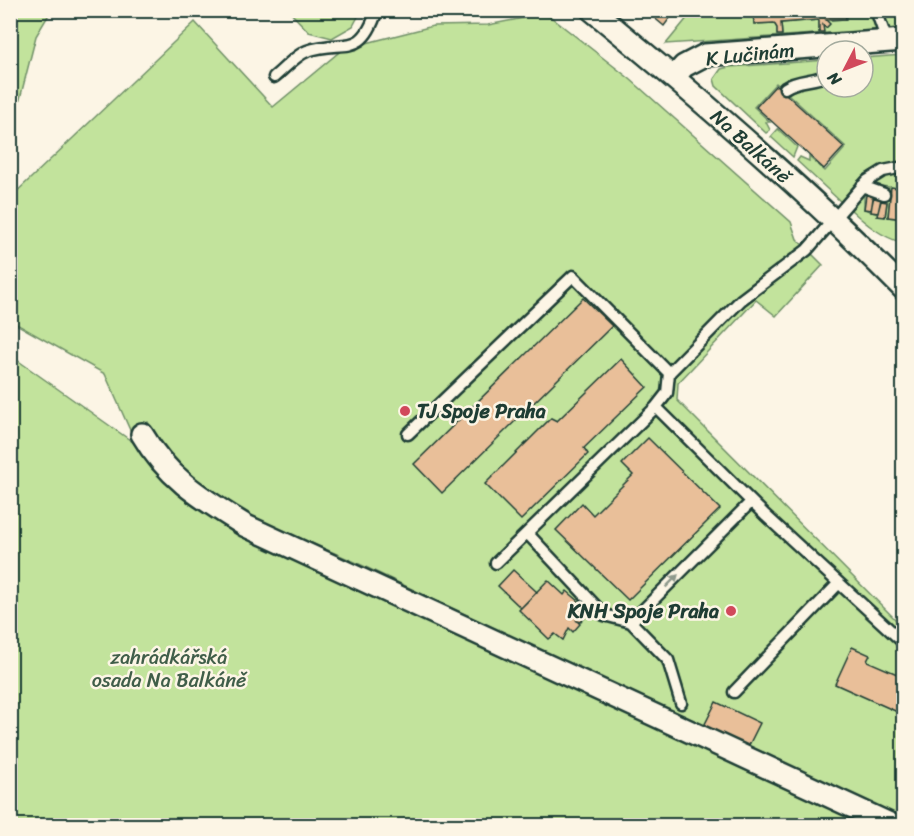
<svg xmlns="http://www.w3.org/2000/svg" width="914" height="836" font-family="Sriracha,sans-serif">
<style>
.green{fill:#c2e39c;stroke:#709068;stroke-width:1.5}
.building{fill:#e9bf99;stroke:#1f3d34;stroke-width:1.5}
.lines{fill:none;stroke-linecap:round;stroke-linejoin:round}
.lane-casing{stroke:#1f3d34;stroke-width:15}
.street-casing{stroke:#1f3d34;stroke-width:26}
.lane{stroke:#fcf5e5;stroke-width:10}
.street{stroke:#fcf5e5;stroke-width:21}
.oneway{fill:#8e998c}
.poi-dot{fill:#d1495b;stroke:#fcf5e5;stroke-width:2}
.labels{text-anchor:middle;stroke-width:5;stroke-linejoin:round;paint-order:stroke}
.street-label{font-size:20px;fill:#1f3d34;stroke:#fcf5e5}
.poi-label{font-size:20px;font-weight:bold;fill:#1f3d34;stroke:#fcf5e5;text-anchor:start}
.park-label{font-size:20px;fill:#405e49;stroke:#fcf5e5}
</style>
<rect width="100%" height="100%" fill="#fcf5e5"/>
<filter id="ink" filterUnits="userSpaceOnUse"><feTurbulence type="fractalNoise" baseFrequency=".0167" numOctaves="2"/><feDisplacementMap in="SourceGraphic" scale="12" xChannelSelector="R" yChannelSelector="G"/><feConvolveMatrix kernelMatrix="1 2 1 2 8 2 1 2 1" color-interpolation-filters="sRGB"/></filter>
<g filter="url(#ink)">
<path class="green" d="M 11,10 L 51,11 L 36,36 L 11,134 Z
M 289,11 L 361,11 L 353,26 L 332,38 L 309,32 Z
M 526,11 L 543,11 L 630,79 L 791,222 L 797,239 L 823,265 L 776,316 L 756,300 L 678,383 L 677,400 L 903,627 L 903,823 L 355,562 L 211,499 L 187,480 L 153,434 L 148,422 L 130,430 L 105,374 L 11,321 L 11,197 L 195,22 L 273,107 L 343,49 L 433,26 L 488,25 L 523,18 Z
M 693,11 L 753,11 L 754,24 L 774,23 L 777,28 L 777,34 L 782,34 L 781,23 L 819,20 L 819,32 L 823,32 L 823,25 L 826,28 L 829,25 L 826,20 L 845,19 L 845,11 L 903,11 L 903,28 L 666,44 Z
M 903,55 L 903,161 C 866,167 865,174 841,202 L 797,161 L 800,157 L 809,161 L 809,157 L 825,171 L 846,147 L 776,83 L 754,107 L 770,122 L 766,122 L 770,130 L 766,133 L 716,86 L 714,79 L 721,69 L 729,67 L 827,60 L 827,87 L 863,87 L 863,58 Z
M 778,129 L 797,147 L 793,157 L 771,137 Z
M 903,172 L 903,189 L 891,188 L 888,217 L 903,219 L 903,243 C 882,237 867,225 850,209 L 864,191 L 864,209 L 885,217 L 889,187 L 869,185 L 880,176 Z
M 10,355 L 144,450 L 183,494 L 870,825 L 11,825 Z"/>
<path class="building" d="M 645,10 L 676,10 L 664,26 Z
M 753,10 L 845,10 L 846,19 L 826,20 L 830,24 L 826,28 L 823,25 L 824,32 L 819,32 L 819,20 L 781,23 L 782,35 L 777,35 L 777,28 L 774,23 L 754,24 Z
M 776,85 L 844,147 L 824,169 L 756,107 Z
M 891,187 L 904,189 L 904,219 L 888,217 Z
M 866,195 L 874,196 L 871,210 L 864,209 Z
M 873,198 L 881,199 L 878,213 L 871,212 Z
M 881,201 L 887,202 L 885,217 L 877,216 Z
M 583,298 L 612,326 L 442,493 L 414,464 Z
M 621,359 L 647,387 L 584,448 L 588,454 L 521,520 L 485,484 L 551,418 L 557,421 Z
M 648,438 L 720,509 L 628,600 L 556,530 L 582,503 L 593,515 L 633,475 L 622,464 Z
M 513,570 L 537,592 L 521,608 L 498,586 Z
M 548,580 L 564,595 L 567,591 L 580,602 L 576,606 L 586,616 L 581,622 L 577,621 L 580,624 L 573,632 L 569,628 L 563,640 L 555,634 L 549,639 L 519,610 Z
M 852,647 L 870,655 L 867,661 L 904,677 L 904,725 L 899,721 L 902,714 L 835,684 Z
M 716,702 L 760,723 L 747,749 L 703,728 Z
M 904,796 L 904,823 L 894,818 Z"/>
<g class="lines">
<defs>
<path id="lane" d="M 876,10 L 887,41
M 274,77 C 284,69 296,55 307,51 C 344,38 361,60 377,10
M 785,88 C 798,79 813,82 827,75
M 862,186 L 884,194
M 669,373 L 741,300 L 807,250 L 867,181 L 883,171 L 904,167
M 656,407 L 765,515 L 904,643
M 408,434 L 573,276 L 669,373 L 667,393 L 656,407 L 496,563
M 528,534 L 604,615 L 631,622 L 668,660 L 681,703
M 631,622 L 751,502
M 734,692 L 838,584"/>
<path id="street" d="M 592,10 C 700,98 806,190 904,289
M 674,77 L 684,66 L 705,55 L 904,40
M 142,434 C 168,479 203,499 246,526 L 894,826"/>
</defs>
<use href="#lane" class="lane-casing"/>
<use href="#street" class="street-casing"/>
<use href="#lane" class="lane"/>
<use href="#street" class="street"/>
</g>
<defs><path id="oneway-solid" d="M-6-.8H1V-3.2L6.5 0L1 3.2V.8H-6Z" transform="scale(1.5)"/></defs>
<use class="oneway" href="#oneway-solid" transform="translate(672 581) rotate(-45)"/>
</g>
<g class="poi-dot">
<circle cx="405" cy="411" r="6"/>
<circle cx="731" cy="611" r="6"/>
</g>
<g class="labels">
<g class="street-label">
<text transform="translate(750 54) rotate(-6)" y="7">K Lučinám</text>
<text transform="translate(751 146) rotate(42)" y="7">Na Balkáně</text>
</g>
<g class="poi-label">
<text x="417" y="418">TJ Spoje Praha</text>
<text x="719" y="618" text-anchor="end">KNH Spoje Praha</text>
</g>
<g class="park-label">
<text x="169" y="664">zahrádkářská<tspan x="169" dy="23">osada Na Balkáně</tspan></text>
</g>
</g>
<rect width="914" height="836" fill="none" stroke="#fcf5e5" stroke-width="36"/>
<rect x="18" y="18" width="878" height="800" fill="none" stroke="#1f3d34" stroke-width="2" filter="url(#ink)"/>
<g transform="translate(845 69) rotate(228)"><circle r="28" fill="#fcf5e5" stroke="#a4ab9e" stroke-width="1.5"/>
<path d="M0-4.5L10 22L0 15L-10 22Z" fill="#d1495b"/>
<text y="-9" font-size="16" font-weight="bold" text-anchor="middle" fill="#1f3d34">N</text>
</g>
</svg>
